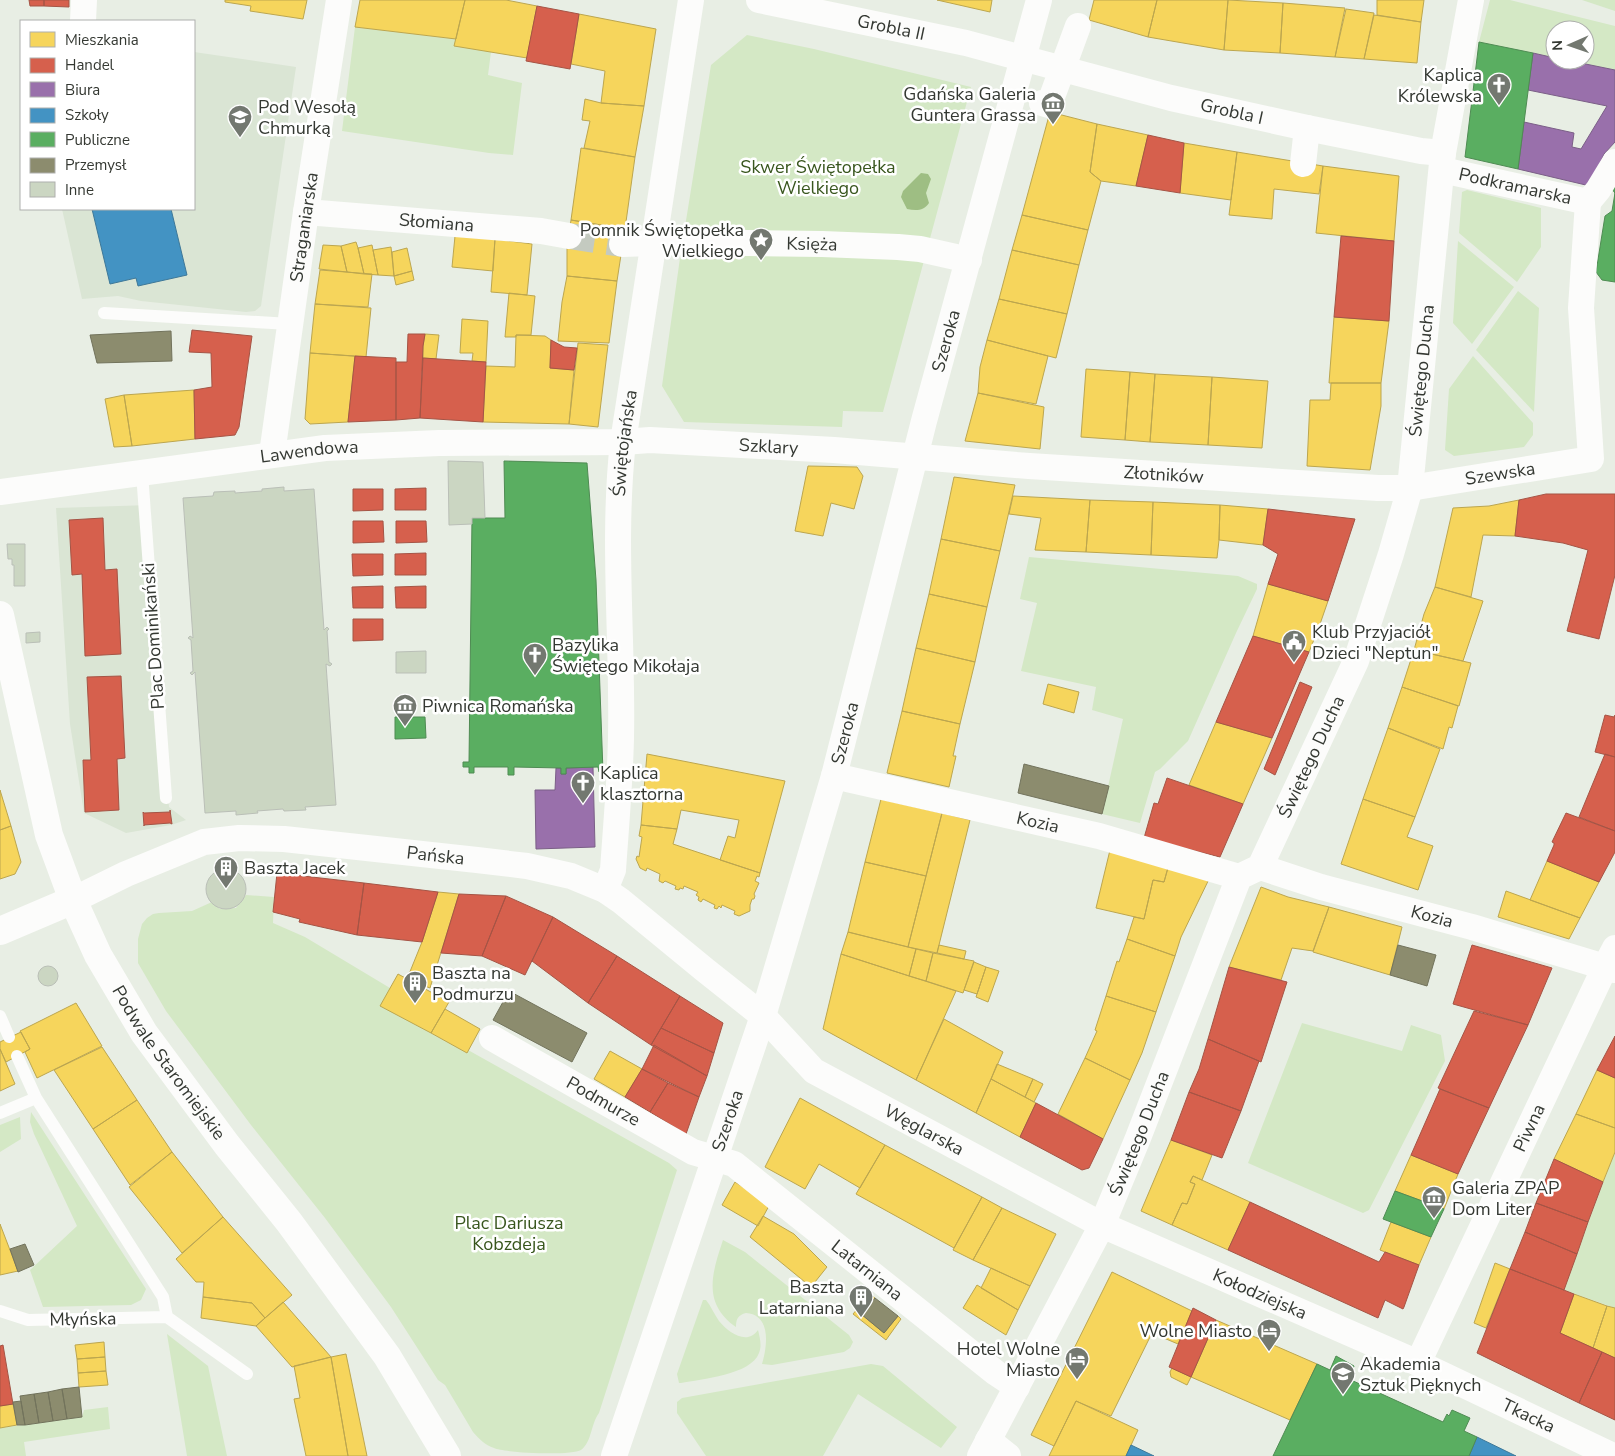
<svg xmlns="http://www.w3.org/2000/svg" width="1615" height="1456" font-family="'Nunito Sans',sans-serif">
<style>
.built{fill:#dae5d4}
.green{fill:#d4e8c5}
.water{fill:#9ebe83}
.homes{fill:#f6d55c;stroke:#bca64f}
.shops{fill:#d6604d;stroke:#a55445}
.offices{fill:#9970ab;stroke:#7b5f87}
.schools{fill:#4393c3;stroke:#3e7898}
.public{fill:#5aae61;stroke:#4f8b53}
.industry{fill:#8c8c6e;stroke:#72735c}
.building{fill:#cbd6c2;stroke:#babfb7}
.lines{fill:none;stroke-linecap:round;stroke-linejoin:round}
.street-tunnel{stroke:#c4cac0;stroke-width:26;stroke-dasharray:26 13;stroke-linecap:butt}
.lane{stroke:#fcfcfb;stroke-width:12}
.street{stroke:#fcfcfb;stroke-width:26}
.secondary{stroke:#fcfcfb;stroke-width:28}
.labels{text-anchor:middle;stroke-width:5;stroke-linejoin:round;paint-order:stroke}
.street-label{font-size:18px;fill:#343832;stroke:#fff}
.poi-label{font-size:18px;fill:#343832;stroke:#fff;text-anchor:start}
.park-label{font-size:18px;fill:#38561d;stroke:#fff}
</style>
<rect width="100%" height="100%" fill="#e8eee4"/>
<path class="built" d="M 194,52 L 296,67 L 261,306 L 255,311 L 246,312 L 141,301 L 118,296 L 82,299 L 62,209 L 194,209 Z
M 150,505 L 169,807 L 186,820 L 171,825 L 126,833 L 84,813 L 70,724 L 56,508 Z"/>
<path class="green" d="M 1490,0 L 1510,0 L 1615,26 L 1615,70 L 1566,60 L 1585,60 L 1585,30 L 1555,30 L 1555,58 L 1479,42 Z
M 1582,0 L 1615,0 L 1615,11 Z
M 355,27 L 456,39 L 491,52 L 488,75 L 522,83 L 513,155 L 489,153 L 342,131 Z
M 747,35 L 814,49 L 971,87 L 883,412 L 843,411 L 842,427 L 684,422 L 662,386 L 680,258 L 711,65 Z
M 1467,190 L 1541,208 L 1541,247 L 1517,282 L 1459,233 L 1462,192 Z
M 1458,241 L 1514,287 L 1472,344 L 1453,323 Z
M 1518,291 L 1539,308 L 1534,412 L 1476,350 Z
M 1473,356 L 1533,423 L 1533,435 L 1524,447 L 1454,456 L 1445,450 L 1449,389 Z
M 1029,557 L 1238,576 L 1257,584 L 1257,589 L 1236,633 L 1188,741 L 1160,769 L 1155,772 L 1140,823 L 1102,814 L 1123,719 L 1092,710 L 1096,687 L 1021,671 L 1037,603 L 1020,599 Z
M 246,895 L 274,897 L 273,923 L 305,937 L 390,988 L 381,1006 L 467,1053 L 468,1050 L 669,1163 L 677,1170 L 599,1413 C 591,1423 592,1442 581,1450 C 571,1456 505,1453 494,1448 C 485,1445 479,1439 473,1432 L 445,1385 L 438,1380 L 391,1307 L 325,1218 L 251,1125 L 166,1011 L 138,963 L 138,939 L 142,924 L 147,918 L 153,914 L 159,913 L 192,911 L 212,902 L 220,909 L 236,908 Z
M 1302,1023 L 1402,1051 L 1411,1025 L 1441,1035 L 1445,1061 L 1369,1210 L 1363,1213 L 1248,1163 Z
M 31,1112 L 146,1289 L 141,1300 L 131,1305 L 43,1307 L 30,1270 L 77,1226 L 34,1134 L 30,1122 Z
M 20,1117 L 21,1139 L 0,1152 L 0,1125 Z
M 1615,1152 L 1615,1308 L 1564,1290 L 1588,1222 Z
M 723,1240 L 745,1252 L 849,1335 L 853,1342 L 850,1348 L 844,1352 L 772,1365 L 762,1364 C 767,1347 772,1315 746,1313 C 738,1315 736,1319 736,1327 C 702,1303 712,1273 723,1240 Z
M 703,1300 L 706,1300 C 711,1306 714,1314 719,1321 C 728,1332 747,1346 758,1330 C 760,1338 762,1346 759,1353 C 751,1375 701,1379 681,1383 L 679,1383 L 677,1374 Z
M 167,1334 L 208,1366 L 227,1456 L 187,1456 Z
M 871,1364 L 883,1366 L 957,1427 L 941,1448 L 858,1394 L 823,1456 L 706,1456 L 677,1413 L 677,1402 L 682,1398 Z
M 108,1407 L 110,1429 L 24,1442 L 26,1456 L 0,1456 L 0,1428 L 82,1417 L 84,1410 Z"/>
<path class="water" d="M 921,173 L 928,174 L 931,179 L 926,193 L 929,203 C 924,211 916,211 907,209 L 901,197 L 903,191 Z"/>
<path class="homes" d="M 225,0 L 307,0 L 303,19 L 250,11 L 251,6 L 225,2 Z
M 360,0 L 465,0 L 456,39 L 355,27 Z
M 465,0 L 506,0 L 537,6 L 527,58 L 454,46 Z
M 937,0 L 992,0 L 990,12 Z
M 1094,0 L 1157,0 L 1148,37 L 1089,20 Z
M 1157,0 L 1228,0 L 1224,50 L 1148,37 Z
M 1228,0 L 1283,3 L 1280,53 L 1224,50 Z
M 1377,0 L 1424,0 L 1421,22 L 1377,15 Z
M 1283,3 L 1345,8 L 1335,57 L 1280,53 Z
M 1346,9 L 1374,13 L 1364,59 L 1335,57 Z
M 579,14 L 656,29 L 644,106 L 601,103 L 605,71 L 571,64 Z
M 1374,15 L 1421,22 L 1417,63 L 1364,59 Z
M 585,99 L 601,103 L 644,106 L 635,157 L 584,148 L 590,121 L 582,120 Z
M 1050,112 L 1097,124 L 1090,172 L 1101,181 L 1088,230 L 1022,215 Z
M 1097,124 L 1148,135 L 1136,186 L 1101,181 L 1090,172 Z
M 1184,143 L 1237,152 L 1231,200 L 1180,193 Z
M 581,148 L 635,157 L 625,229 L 571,220 Z
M 1237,152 L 1323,166 L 1319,194 L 1274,189 L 1272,219 L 1229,215 Z
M 1323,166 L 1399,176 L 1394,241 L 1316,233 Z
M 1022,215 L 1088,230 L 1079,265 L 1012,250 Z
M 571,220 L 625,229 L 617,281 L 567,276 L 567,248 Z
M 455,236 L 495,239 L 493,271 L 452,267 Z
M 495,239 L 532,244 L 527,295 L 491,292 Z
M 356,242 L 358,248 L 364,274 L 347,272 L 341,246 Z
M 323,245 L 341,246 L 347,272 L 319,269 Z
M 372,245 L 378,275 L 364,274 L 358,248 Z
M 391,247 L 394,276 L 378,275 L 373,250 Z
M 407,248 L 412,271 L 394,276 L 392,252 Z
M 1012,250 L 1079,265 L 1067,314 L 999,299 Z
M 320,270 L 372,274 L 368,307 L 315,304 Z
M 412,271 L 414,280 L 396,285 L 394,276 Z
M 567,276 L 617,281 L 609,343 L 558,341 L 562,302 Z
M 509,293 L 535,296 L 531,335 L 516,335 L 516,337 L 505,337 Z
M 999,299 L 1067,314 L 1056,358 L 987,340 Z
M 315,304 L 371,308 L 366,357 L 310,353 Z
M 1334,317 L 1389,321 L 1381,383 L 1329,383 Z
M 462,319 L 488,321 L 486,362 L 472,361 L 473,353 L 460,353 Z
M 425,334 L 439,335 L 436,359 L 423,358 L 423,346 Z
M 516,335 L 545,336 L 551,340 L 550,368 L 574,370 L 569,424 L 483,422 L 486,366 L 515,367 Z
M 987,340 L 1048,356 L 1036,404 L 978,393 L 980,367 Z
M 578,343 L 608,345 L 598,427 L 569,424 Z
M 310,353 L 355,356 L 348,422 L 310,424 L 305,419 Z
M 1086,369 L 1130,372 L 1125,440 L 1081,437 Z
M 1130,372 L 1155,374 L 1150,442 L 1125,440 Z
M 1155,374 L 1212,377 L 1208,445 L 1150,442 Z
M 1212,377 L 1268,381 L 1262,448 L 1208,445 Z
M 1331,383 L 1381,383 L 1381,406 L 1370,470 L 1307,466 L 1310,400 L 1330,400 Z
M 194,390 L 195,439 L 132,446 L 124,395 Z
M 978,393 L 1044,407 L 1040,449 L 965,441 Z
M 124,395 L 132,446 L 114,447 L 105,399 Z
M 808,466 L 857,467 L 863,476 L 854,509 L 831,503 L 823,536 L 795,531 Z
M 954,477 L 1015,485 L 1000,551 L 941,539 Z
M 1013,496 L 1090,500 L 1086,552 L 1035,550 L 1041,518 L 1009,514 Z
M 1090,500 L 1153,502 L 1151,555 L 1086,552 Z
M 1519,500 L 1515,536 L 1483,535 L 1471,597 L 1435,587 L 1453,508 L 1489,506 Z
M 1153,502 L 1220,505 L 1219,540 L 1217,558 L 1151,555 Z
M 1220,505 L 1268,509 L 1263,545 L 1219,540 Z
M 941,539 L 1000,551 L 987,607 L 929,594 Z
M 1268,584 L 1328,601 L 1319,627 L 1309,652 L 1253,636 Z
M 1435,587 L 1483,601 L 1463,661 L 1414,650 L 1424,614 Z
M 929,594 L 987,607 L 975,662 L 916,648 Z
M 916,648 L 975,662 L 960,724 L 902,711 Z
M 1414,650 L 1471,663 L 1459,706 L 1402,687 Z
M 1048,684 L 1079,692 L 1074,713 L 1043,704 Z
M 1402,687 L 1458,706 L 1452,728 L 1449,727 L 1443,749 L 1388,728 Z
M 902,711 L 960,724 L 953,756 L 956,756 L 949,787 L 887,773 Z
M 1216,722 L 1272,738 L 1243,804 L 1189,785 Z
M 1388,728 L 1440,749 L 1415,817 L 1363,799 Z
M 647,754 L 785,781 L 760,873 L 720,860 L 728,836 L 735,838 L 739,820 L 681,810 L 677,829 L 641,825 Z
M 0,790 L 11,826 L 0,830 Z
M 881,799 L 942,813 L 926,876 L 865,862 Z
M 1363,799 L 1415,817 L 1407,837 L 1433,846 L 1418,890 L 1341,864 Z
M 942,813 L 970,820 L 937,953 L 908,947 Z
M 641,825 L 677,829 L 673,844 L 760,873 L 759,877 L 757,876 L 755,881 L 759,883 L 754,894 L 755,896 L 754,899 L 752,899 L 750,905 L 750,911 L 739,916 L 734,914 L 735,911 L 722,905 L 721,908 L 719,906 L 717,909 L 714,908 L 715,905 L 703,899 L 701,902 L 698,900 L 699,897 L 696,895 L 698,892 L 684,886 L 683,889 L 680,888 L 679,890 L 675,889 L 676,886 L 665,881 L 663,883 L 659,881 L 660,874 L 647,868 L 646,871 L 640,868 L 636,859 L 637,856 L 639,857 L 642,837 L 639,836 Z
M 11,826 L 21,862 L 15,874 L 0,879 L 0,830 Z
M 1110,850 L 1169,864 L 1164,882 L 1153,880 L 1144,919 L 1096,908 Z
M 1547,861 L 1599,882 L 1580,918 L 1530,900 Z
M 865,862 L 926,876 L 908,947 L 848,932 Z
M 1169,864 L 1211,875 L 1181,937 L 1175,956 L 1127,939 L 1134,917 L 1144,919 L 1153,880 L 1164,882 Z
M 1261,887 L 1288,897 L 1329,907 L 1313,951 L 1292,948 L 1281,980 L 1229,967 Z
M 1506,891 L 1580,918 L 1569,939 L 1498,917 Z
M 438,892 L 459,894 L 430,988 L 407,979 L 422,942 Z
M 1329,907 L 1402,927 L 1390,975 L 1313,952 Z
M 848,932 L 916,949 L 909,976 L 841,954 Z
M 1127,939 L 1175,956 L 1156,1012 L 1106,996 L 1117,961 L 1119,962 Z
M 939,945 L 966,951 L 964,959 L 937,953 Z
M 916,949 L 933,953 L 926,981 L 909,976 Z
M 933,953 L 974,961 L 963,993 L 926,981 Z
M 841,954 L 956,991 L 916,1080 L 823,1029 Z
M 974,962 L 986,967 L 977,994 L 964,990 Z
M 986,967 L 999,971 L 988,1002 L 976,997 Z
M 398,974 L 449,1002 L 431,1033 L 380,1006 Z
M 1106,996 L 1156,1012 L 1142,1053 L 1130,1080 L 1085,1058 L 1097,1031 L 1095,1030 Z
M 76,1003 L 102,1046 L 37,1078 L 25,1052 L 30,1049 L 20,1031 Z
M 445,1009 L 480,1029 L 467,1053 L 431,1033 Z
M 944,1019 L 1003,1052 L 976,1113 L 916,1080 Z
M 21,1032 L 30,1049 L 6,1062 L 0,1049 L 0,1042 Z
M 102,1047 L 137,1100 L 93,1129 L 54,1070 Z
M 0,1049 L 15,1084 L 0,1091 Z
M 610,1051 L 642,1069 L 625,1097 L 594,1079 Z
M 1085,1058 L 1130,1080 L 1103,1139 L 1058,1114 Z
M 997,1064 L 1033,1079 L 1025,1097 L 991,1079 Z
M 1597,1070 L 1615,1078 L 1615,1128 L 1576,1114 Z
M 991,1079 L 1036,1103 L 1020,1137 L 976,1113 Z
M 1033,1079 L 1043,1084 L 1034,1102 L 1025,1097 Z
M 800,1098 L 885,1145 L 860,1188 L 819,1164 L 805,1189 L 765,1167 Z
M 137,1100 L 172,1152 L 130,1185 L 93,1129 Z
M 1576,1114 L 1615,1128 L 1615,1152 L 1603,1182 L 1554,1159 Z
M 1171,1140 L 1212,1155 L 1202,1180 L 1193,1176 L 1190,1182 L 1195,1184 L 1187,1204 L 1182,1203 L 1172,1225 L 1141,1211 Z
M 885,1145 L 982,1197 L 954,1248 L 856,1194 Z
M 172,1152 L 223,1217 L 182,1253 L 129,1187 Z
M 1411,1155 L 1458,1174 L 1444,1209 L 1395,1191 Z
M 1193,1176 L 1250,1202 L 1228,1250 L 1172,1225 L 1182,1203 L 1187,1204 L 1195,1184 L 1190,1182 Z
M 735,1182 L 770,1204 L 758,1226 L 722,1205 Z
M 982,1197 L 1002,1208 L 973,1260 L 953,1250 Z
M 1002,1208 L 1056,1234 L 1030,1286 L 973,1260 Z
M 763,1216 L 794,1234 L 827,1267 L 811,1287 L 750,1237 Z
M 223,1217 L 292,1295 L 265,1318 L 252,1303 L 203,1297 L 204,1282 L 196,1282 L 176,1259 Z
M 1391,1222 L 1431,1237 L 1419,1265 L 1380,1250 Z
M 0,1224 L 18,1271 L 0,1275 Z
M 1495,1263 L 1510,1269 L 1486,1328 L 1474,1323 Z
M 991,1268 L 1030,1286 L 1018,1310 L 981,1288 Z
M 1112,1272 L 1192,1311 L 1178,1344 L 1152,1333 L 1111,1416 L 1076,1401 L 1054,1446 L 1031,1435 Z
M 977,1285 L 1018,1310 L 1006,1335 L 963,1308 Z
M 870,1294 L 875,1298 L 861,1314 L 884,1333 L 898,1316 L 901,1319 L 886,1340 L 853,1314 Z
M 1574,1294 L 1607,1306 L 1593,1348 L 1560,1333 Z
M 203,1297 L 252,1303 L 265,1318 L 256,1326 L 201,1318 Z
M 283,1302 L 304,1326 L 331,1357 L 292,1367 L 256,1326 Z
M 1607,1306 L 1615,1308 L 1615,1358 L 1593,1348 Z
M 1216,1320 L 1317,1364 L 1290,1420 L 1191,1377 Z
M 104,1342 L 105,1357 L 77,1359 L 75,1345 Z
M 346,1354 L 367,1456 L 348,1456 L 331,1357 Z
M 105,1357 L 106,1371 L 78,1373 L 77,1359 Z
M 331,1357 L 348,1456 L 306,1456 L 294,1399 L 300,1398 L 294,1366 Z
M 1172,1368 L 1191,1377 L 1187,1385 L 1171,1377 L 1170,1372 Z
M 106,1371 L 108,1385 L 79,1387 L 78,1373 Z
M 1076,1401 L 1138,1430 L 1126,1456 L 1049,1456 Z
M 13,1404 L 17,1425 L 0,1428 L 0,1406 Z"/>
<path class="shops" d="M 29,0 L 44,0 L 44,6 L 30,6 Z
M 44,0 L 69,0 L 69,7 L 44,6 Z
M 537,6 L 579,14 L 570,69 L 526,61 Z
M 1148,135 L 1184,143 L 1180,193 L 1136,186 Z
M 1341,236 L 1394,241 L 1389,321 L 1334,317 Z
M 192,330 L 252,336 L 239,427 L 235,435 L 195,439 L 194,390 L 212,387 L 211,353 L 189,352 Z
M 408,334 L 425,334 L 423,346 L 420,418 L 396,420 L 396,362 L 407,362 Z
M 551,340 L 564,347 L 577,348 L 574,370 L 550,368 Z
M 355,356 L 396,358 L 396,420 L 348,422 Z
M 423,358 L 486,362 L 483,422 L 420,418 Z
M 426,488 L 426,510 L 395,510 L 395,489 Z
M 353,489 L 383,489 L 383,510 L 353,511 Z
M 1546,494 L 1615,494 L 1615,575 L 1599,639 L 1567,631 L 1588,550 L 1563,543 L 1515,536 L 1519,500 Z
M 1268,509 L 1355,519 L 1328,601 L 1268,584 L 1278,554 L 1263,545 Z
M 103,518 L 105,570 L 117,569 L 121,654 L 85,656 L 82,574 L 72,575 L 69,520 Z
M 353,521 L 383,521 L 384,542 L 353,543 Z
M 396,521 L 426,521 L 427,542 L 396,543 Z
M 426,553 L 426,575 L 395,575 L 395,554 Z
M 352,554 L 383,554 L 383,575 L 353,576 Z
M 383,586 L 383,608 L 353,608 L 352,587 Z
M 426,586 L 426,608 L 396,608 L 395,587 Z
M 353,619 L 383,619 L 383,640 L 353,641 Z
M 1253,636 L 1309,652 L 1272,738 L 1216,722 Z
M 121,676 L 125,758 L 117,759 L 119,810 L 85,812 L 83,760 L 91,760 L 87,677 Z
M 1300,682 L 1312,687 L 1275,775 L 1264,769 Z
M 1605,715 L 1614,717 L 1615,715 L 1615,757 L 1595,752 Z
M 1605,754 L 1615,757 L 1615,831 L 1579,817 Z
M 1167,778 L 1243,804 L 1220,857 L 1144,838 L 1154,803 L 1158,804 Z
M 170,810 L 172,824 L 170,823 L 144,825 L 144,826 L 143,812 L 144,813 L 170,812 Z
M 1566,813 L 1615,831 L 1615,852 L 1599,882 L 1547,861 L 1554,845 L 1554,843 L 1552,842 Z
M 277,873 L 364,883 L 357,935 L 299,922 L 300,919 L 273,912 Z
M 364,883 L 438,892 L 422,942 L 357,935 Z
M 459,894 L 506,896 L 482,956 L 441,953 Z
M 506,896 L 553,917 L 525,975 L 482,956 Z
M 553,917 L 617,956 L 588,1003 L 532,961 Z
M 1472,945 L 1552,968 L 1528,1025 L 1453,1004 Z
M 617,956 L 680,996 L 651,1045 L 588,1003 Z
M 1229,967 L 1287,982 L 1261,1062 L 1208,1039 Z
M 680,996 L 723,1023 L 714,1053 L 661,1028 Z
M 1474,1011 L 1528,1025 L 1489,1108 L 1438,1088 Z
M 661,1028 L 714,1053 L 707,1076 L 651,1045 Z
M 1615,1036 L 1615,1078 L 1597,1070 Z
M 1208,1039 L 1259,1061 L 1241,1111 L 1189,1092 L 1199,1069 Z
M 654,1045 L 707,1076 L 699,1097 L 642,1069 Z
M 642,1069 L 668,1083 L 650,1112 L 625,1097 Z
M 668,1083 L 699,1097 L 686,1134 L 650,1112 Z
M 1440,1089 L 1489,1108 L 1458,1174 L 1411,1155 Z
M 1189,1092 L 1241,1111 L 1222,1158 L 1171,1140 Z
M 1036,1103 L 1103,1139 L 1089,1168 L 1082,1170 L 1020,1137 Z
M 1554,1159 L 1603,1182 L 1588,1222 L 1536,1203 Z
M 1250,1202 L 1379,1262 L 1385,1252 L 1419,1265 L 1404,1307 L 1403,1309 L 1385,1300 L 1378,1318 L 1228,1250 Z
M 1536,1203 L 1588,1222 L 1577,1254 L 1525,1232 Z
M 1525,1232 L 1577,1254 L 1564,1290 L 1510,1269 Z
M 1510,1269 L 1574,1294 L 1560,1333 L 1602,1352 L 1579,1403 L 1477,1353 Z
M 1193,1308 L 1216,1320 L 1191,1377 L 1169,1367 Z
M 3,1345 L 13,1404 L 0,1406 L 0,1346 Z
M 1602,1352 L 1615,1358 L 1615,1420 L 1579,1403 Z"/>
<path class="offices" d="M 1533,53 L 1555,58 L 1555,60 L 1566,60 L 1615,70 L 1615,142 L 1604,154 L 1590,186 L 1518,169 L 1524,122 L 1574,133 L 1572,147 L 1581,149 L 1607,106 L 1528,90 Z
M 593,767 L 595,847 L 536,849 L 535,790 L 555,790 L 556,768 L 561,768 L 561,774 L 566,774 L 566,768 Z"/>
<path class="schools" d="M 92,209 L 171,209 L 187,275 L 138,286 L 136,278 L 110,284 Z
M 1477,1437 L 1516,1456 L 1469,1456 Z
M 1131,1445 L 1154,1456 L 1126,1456 Z"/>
<path class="public" d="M 1479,42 L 1533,53 L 1518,169 L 1465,157 Z
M 1615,168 L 1615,282 L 1602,280 L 1596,272 L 1605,216 L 1612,211 L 1615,193 L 1611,188 Z
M 504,461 L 587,463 L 596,580 L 603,772 L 599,772 L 598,767 L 566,768 L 566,774 L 561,774 L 561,768 L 514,767 L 514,775 L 508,775 L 508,767 L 474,767 L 474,773 L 469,773 L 469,767 L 463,767 L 463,762 L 469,762 L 472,518 L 505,518 Z
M 395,717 L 425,717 L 426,738 L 395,739 Z
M 1395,1191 L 1444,1209 L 1431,1237 L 1383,1219 Z
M 1336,1356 L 1354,1366 L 1352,1372 L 1355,1373 L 1351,1380 L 1443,1422 L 1447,1414 L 1449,1416 L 1452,1410 L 1470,1418 L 1464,1431 L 1477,1437 L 1469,1456 L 1273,1456 L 1317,1364 L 1330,1370 Z"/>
<path class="industry" d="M 171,331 L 172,361 L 97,363 L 90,335 Z
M 1024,764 L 1109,786 L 1102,814 L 1018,793 Z
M 1398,945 L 1436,955 L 1427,986 L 1390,975 Z
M 509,991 L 587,1033 L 572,1062 L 493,1020 Z
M 25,1244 L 34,1265 L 18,1272 L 10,1249 Z
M 875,1298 L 898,1316 L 884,1333 L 861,1314 Z
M 79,1387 L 82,1417 L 67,1419 L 62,1389 Z
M 62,1389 L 67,1419 L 53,1421 L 48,1392 Z
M 48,1392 L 53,1421 L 39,1423 L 34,1394 Z
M 34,1394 L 39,1423 L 25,1425 L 20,1396 Z
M 21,1401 L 25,1425 L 17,1425 L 13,1402 Z"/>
<path class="building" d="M 448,461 L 483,462 L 485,518 L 472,518 L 472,524 L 449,525 Z
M 284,487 L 284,491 L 314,489 L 324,630 L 327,627 L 329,629 L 327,631 L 329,662 L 332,664 L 330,666 L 326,664 L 336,805 L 305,807 L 306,810 L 284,811 L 283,809 L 257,811 L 258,813 L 236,815 L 236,811 L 205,813 L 195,672 L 192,675 L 190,673 L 193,671 L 191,640 L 188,638 L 190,636 L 193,638 L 183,498 L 213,496 L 214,492 L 235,491 L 235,493 L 262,491 L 262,489 Z
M 7,544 L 25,544 L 25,586 L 14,586 L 14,565 L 12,565 L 12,559 L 8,559 Z
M 40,632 L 40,642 L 26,643 L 26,633 Z
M 426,651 L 426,673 L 396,673 L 396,652 Z
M206 889a20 20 0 1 1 40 0a20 20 0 1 1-40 0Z
M38 976a10 10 0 1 1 20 0a10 10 0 1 1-20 0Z"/>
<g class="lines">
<path class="street-tunnel" d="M 569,236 L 622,244"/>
<path class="lane" d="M 104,313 L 290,324
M 142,473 L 166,798
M 0,1016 L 9,1037
M 17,1056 L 36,1098 L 163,1297 L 167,1317 L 247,1374
M 0,1113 L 36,1098
M 0,1311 L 28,1320 L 167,1317"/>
<g class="street">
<path id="s1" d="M 759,0 L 966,43 L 1171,98 L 1307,128 L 1421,151 L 1443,153"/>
<path d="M 83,21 L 84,0"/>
<path d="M 1042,103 L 1049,105 L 1078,26"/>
<path d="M 1303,164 L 1307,128"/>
<path id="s2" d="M 1442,170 L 1588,202"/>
<path d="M 1588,202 L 1598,190 L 1615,162"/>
<path id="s3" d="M 306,212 L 541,231 L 569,236"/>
<path id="s4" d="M 622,244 L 683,242 L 822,244 L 898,247 L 920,249 L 969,260"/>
<path id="s5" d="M 272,454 L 306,212 L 339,0"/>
<path id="s6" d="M 0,492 L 325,448 L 439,443 L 623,442 L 650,440 L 834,450 L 1029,466 L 1378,488 L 1410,488 L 1591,459 L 1581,308 L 1588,202"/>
<path id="s7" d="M 834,776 L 1099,836 L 1239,877"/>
<path id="s8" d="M 1260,867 L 1321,887 L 1472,927 L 1615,970"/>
<path id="s9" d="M 605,890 L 613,870 C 616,826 620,782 621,738 C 623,639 612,540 623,442 L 691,0"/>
<path id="s10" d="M 73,900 L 126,874 L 204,842 L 239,838 L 284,839 L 477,860 L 527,866 L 571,876 L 605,890 L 621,901 L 705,970 L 763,1016 L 814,1071 L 1102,1225 L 1418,1363 L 1613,1456"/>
<path id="s11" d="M 492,1038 L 693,1152 L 734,1164 L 996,1373 L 1017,1387"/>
<path id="s12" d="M 1418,1363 L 1605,967 L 1615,948"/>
<path d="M 988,1440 L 1008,1456"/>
<path id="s13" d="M 614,1456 L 763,1016 L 834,776 L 924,421 L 1039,0"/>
<path id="s14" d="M 980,1456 L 1102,1225 L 1138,1138 L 1239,877 L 1260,867 L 1356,661 L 1391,554 L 1410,488 L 1443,153 L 1471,0"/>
</g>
<g class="secondary">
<path id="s15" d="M 0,615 L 49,835 L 73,900 L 98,955 L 144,1033 L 227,1145 L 289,1222 L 387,1356 L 447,1456"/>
<path d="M 0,931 L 73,900"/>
</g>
</g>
<defs>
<symbol id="church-pin" viewBox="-11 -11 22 30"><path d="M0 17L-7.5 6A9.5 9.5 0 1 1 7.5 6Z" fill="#737870" stroke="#fff"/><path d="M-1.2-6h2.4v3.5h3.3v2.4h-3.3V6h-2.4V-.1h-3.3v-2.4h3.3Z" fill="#fff"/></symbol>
<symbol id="museum-pin" viewBox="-11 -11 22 30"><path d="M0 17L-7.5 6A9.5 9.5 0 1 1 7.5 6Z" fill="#737870" stroke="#fff"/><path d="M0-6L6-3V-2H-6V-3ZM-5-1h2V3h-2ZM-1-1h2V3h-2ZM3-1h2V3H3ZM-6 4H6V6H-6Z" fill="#fff"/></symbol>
<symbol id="school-pin" viewBox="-11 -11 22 30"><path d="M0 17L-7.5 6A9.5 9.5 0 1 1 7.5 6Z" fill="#737870" stroke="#fff"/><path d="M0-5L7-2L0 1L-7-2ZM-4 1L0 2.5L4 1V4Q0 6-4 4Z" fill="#fff"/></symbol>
<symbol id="sight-pin" viewBox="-11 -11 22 30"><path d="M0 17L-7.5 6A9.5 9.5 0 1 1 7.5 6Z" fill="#737870" stroke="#fff"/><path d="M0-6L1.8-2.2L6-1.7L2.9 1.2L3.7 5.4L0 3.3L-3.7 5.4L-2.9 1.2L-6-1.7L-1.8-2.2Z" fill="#fff"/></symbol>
<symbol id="civic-pin" viewBox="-11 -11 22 30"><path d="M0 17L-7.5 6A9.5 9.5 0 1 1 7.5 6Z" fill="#737870" stroke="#fff"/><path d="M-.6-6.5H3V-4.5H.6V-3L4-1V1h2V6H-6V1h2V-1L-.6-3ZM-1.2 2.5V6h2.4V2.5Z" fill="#fff"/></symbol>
<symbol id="building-pin" viewBox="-11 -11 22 30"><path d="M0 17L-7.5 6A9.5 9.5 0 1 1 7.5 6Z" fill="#737870" stroke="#fff"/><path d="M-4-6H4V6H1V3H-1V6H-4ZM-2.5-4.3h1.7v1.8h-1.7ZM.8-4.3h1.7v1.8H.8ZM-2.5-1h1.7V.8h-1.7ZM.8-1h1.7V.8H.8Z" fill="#fff"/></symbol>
<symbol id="hotel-pin" viewBox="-11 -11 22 30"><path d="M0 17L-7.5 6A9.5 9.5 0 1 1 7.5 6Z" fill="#737870" stroke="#fff"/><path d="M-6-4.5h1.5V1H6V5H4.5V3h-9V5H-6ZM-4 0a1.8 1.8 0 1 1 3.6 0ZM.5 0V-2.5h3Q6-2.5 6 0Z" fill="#fff"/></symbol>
<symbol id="university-pin" viewBox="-11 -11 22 30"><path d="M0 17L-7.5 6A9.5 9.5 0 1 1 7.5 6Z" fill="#737870" stroke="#fff"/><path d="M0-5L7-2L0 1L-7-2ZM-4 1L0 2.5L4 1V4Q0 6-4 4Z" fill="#fff"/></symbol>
</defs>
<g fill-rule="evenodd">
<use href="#church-pin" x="1485" y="71" width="28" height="38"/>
<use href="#museum-pin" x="1039" y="90" width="28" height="38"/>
<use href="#school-pin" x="226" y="103" width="28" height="38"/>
<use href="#sight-pin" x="747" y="226" width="28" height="38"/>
<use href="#civic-pin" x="1280" y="628" width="28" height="38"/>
<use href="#church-pin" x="521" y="641" width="28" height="38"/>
<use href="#museum-pin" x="391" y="692" width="28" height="38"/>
<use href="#church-pin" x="569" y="769" width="28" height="38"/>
<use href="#building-pin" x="212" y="854" width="28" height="38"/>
<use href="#building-pin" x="401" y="969" width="28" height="38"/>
<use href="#museum-pin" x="1420" y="1184" width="28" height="38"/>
<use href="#building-pin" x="847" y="1283" width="28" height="38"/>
<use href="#hotel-pin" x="1255" y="1317" width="28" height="38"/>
<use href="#hotel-pin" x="1063" y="1345" width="28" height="38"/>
<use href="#university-pin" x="1329" y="1360" width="28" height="38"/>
</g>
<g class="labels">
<g class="street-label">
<text dy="6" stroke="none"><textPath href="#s1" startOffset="135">Grobla II</textPath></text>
<text dy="6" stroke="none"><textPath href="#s1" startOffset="486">Grobla I</textPath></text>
<text dy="6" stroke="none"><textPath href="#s2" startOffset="75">Podkramarska</textPath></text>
<text dy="6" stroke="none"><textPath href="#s3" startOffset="131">Słomiana</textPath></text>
<text dy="6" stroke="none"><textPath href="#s5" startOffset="229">Straganiarska</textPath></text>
<text dy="6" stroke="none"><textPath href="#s4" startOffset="190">Księża</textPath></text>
<text dy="6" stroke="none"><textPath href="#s13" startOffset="1164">Szeroka</textPath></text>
<text dy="6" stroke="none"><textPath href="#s14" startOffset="1185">Świętego Ducha</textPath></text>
<text dy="6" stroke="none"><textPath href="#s9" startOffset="449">Świętojańska</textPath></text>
<text dy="6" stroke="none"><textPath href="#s6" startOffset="772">Szklary</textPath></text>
<text dy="6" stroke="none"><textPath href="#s6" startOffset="312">Lawendowa</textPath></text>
<text dy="6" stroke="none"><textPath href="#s6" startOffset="1506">Szewska</textPath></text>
<text dy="6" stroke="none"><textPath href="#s6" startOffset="1168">Złotników</textPath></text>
<text transform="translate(153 636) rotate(-94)" y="6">Plac Dominikański</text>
<text dy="6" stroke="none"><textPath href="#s13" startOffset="759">Szeroka</textPath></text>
<text dy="6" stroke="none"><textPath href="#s14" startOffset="780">Świętego Ducha</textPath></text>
<text dy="6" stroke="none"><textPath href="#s7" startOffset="209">Kozia</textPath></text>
<text dy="6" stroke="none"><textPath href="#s10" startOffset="376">Pańska</textPath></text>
<text dy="6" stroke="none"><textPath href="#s8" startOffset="179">Kozia</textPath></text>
<text dy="6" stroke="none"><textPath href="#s15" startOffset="484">Podwale Staromiejskie</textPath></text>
<text dy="6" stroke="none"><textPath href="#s11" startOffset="128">Podmurze</textPath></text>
<text dy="6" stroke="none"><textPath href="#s13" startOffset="354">Szeroka</textPath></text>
<text dy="6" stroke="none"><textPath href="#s12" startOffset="260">Piwna</textPath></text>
<text dy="6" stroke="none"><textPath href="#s10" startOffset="952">Węglarska</textPath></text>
<text dy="6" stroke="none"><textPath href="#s14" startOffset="360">Świętego Ducha</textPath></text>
<text dy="6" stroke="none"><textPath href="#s11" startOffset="444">Latarniana</textPath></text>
<text dy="6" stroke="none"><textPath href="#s10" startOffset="1326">Kołodziejska</textPath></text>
<text transform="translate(83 1319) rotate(-1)" y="6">Młyńska</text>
<text dy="6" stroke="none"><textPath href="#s10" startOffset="1621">Tkacka</textPath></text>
</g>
<g class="poi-label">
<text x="1482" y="81" text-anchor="end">Kaplica<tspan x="1482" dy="21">Królewska</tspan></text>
<text x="1036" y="100" text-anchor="end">Gdańska Galeria<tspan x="1036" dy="21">Guntera Grassa</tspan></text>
<text x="258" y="113">Pod Wesołą<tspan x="258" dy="21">Chmurką</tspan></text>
<text x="744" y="236" text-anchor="end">Pomnik Świętopełka<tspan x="744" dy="21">Wielkiego</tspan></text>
<text x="1312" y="638">Klub Przyjaciół<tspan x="1312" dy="21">Dzieci "Neptun"</tspan></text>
<text x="552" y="651">Bazylika<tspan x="552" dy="21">Świętego Mikołaja</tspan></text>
<text x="422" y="712">Piwnica Romańska</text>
<text x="600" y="779">Kaplica<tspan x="600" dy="21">klasztorna</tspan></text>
<text x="244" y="874">Baszta Jacek</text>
<text x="432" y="979">Baszta na<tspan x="432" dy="21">Podmurzu</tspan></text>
<text x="1452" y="1194">Galeria ZPAP<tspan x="1452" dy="21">Dom Liter</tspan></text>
<text x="844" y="1293" text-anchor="end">Baszta<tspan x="844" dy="21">Latarniana</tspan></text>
<text x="1252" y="1337" text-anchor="end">Wolne Miasto</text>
<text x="1060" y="1355" text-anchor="end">Hotel Wolne<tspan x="1060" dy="21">Miasto</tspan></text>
<text x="1360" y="1370">Akademia<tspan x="1360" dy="21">Sztuk Pięknych</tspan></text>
</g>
<g class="park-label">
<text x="818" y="173">Skwer Świętopełka<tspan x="818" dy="21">Wielkiego</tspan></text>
<text x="509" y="1229">Plac Dariusza<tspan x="509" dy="21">Kobzdeja</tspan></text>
</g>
</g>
<rect x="20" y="20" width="175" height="190" fill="#ffffff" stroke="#aeafad"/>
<rect x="30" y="32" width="25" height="15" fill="#f6d55c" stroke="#aeafad"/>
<text x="65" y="45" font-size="15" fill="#343832">Mieszkania</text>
<rect x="30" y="58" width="25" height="15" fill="#d6604d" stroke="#aeafad"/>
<text x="65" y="70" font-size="15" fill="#343832">Handel</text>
<rect x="30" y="82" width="25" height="15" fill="#9970ab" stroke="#aeafad"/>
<text x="65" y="95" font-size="15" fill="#343832">Biura</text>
<rect x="30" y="108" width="25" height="15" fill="#4393c3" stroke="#aeafad"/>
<text x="65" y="120" font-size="15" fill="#343832">Szkoły</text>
<rect x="30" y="132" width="25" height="15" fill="#5aae61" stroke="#aeafad"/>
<text x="65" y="145" font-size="15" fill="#343832">Publiczne</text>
<rect x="30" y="158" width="25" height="15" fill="#8c8c6e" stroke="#aeafad"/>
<text x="65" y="170" font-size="15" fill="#343832">Przemysł</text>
<rect x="30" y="182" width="25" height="15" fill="#cbd6c2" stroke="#aeafad"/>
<text x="65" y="195" font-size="15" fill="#343832">Inne</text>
<g transform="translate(1570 45) rotate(268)"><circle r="24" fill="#ffffff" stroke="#aeafad"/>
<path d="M0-4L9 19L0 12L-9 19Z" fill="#737870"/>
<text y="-8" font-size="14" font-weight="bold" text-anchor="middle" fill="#343832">N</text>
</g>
</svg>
